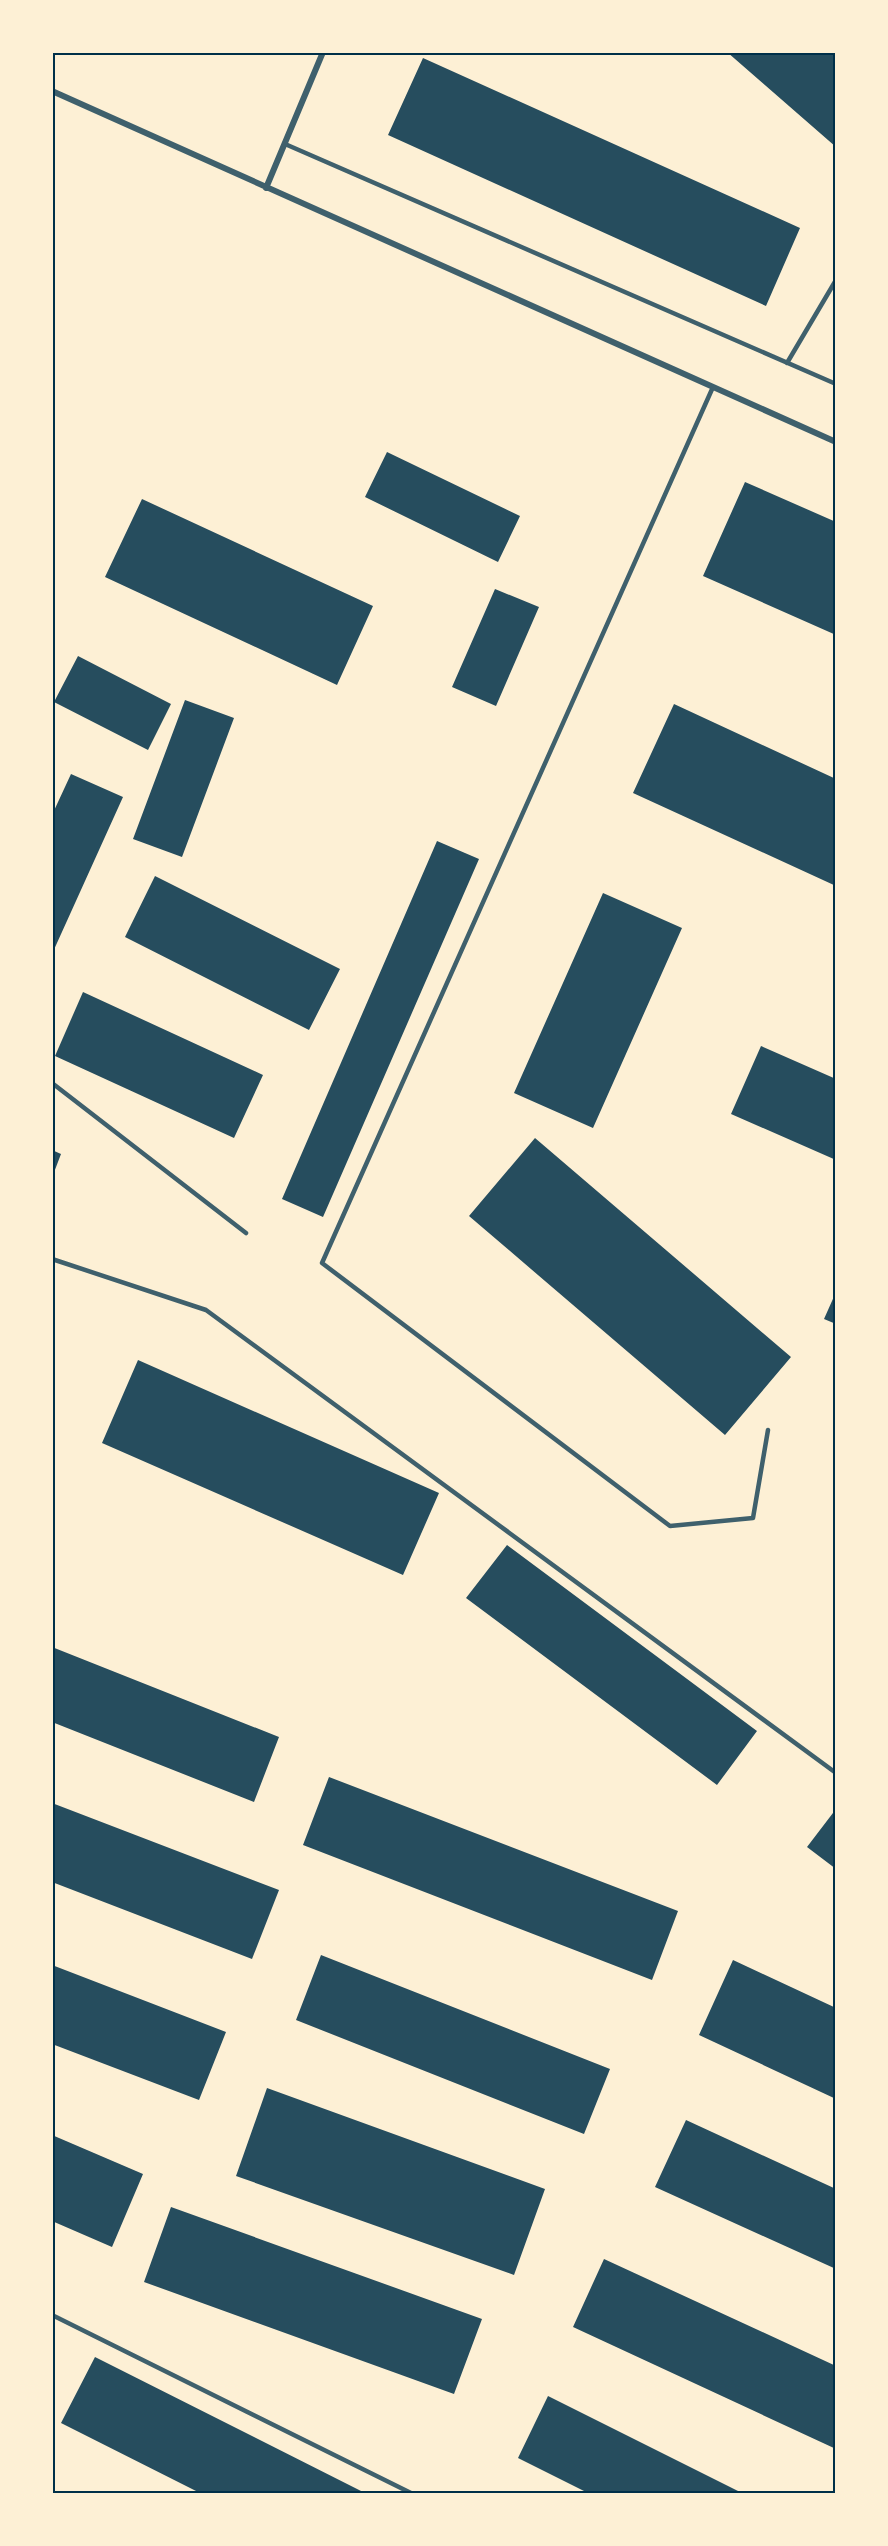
<svg xmlns="http://www.w3.org/2000/svg" width="888" height="2546" font-family="'IBM Plex Serif',serif">
<style>
.building{fill:#264d5e}
.lines{fill:none;stroke-linecap:round;stroke-linejoin:round}
.service{stroke:#3f606c;stroke-width:4.5}
.minor{stroke:#3f606c;stroke-width:6}
.neatline{fill:none;stroke:#003049;stroke-width:2}
</style>
<rect width="100%" height="100%" fill="#fdf0d5"/>
<path class="building" d="M 727,52 L 836,52 L 836,147 Z
M 423,58 L 800,228 L 766,306 L 388,135 Z
M 387,452 L 520,516 L 498,562 L 365,497 Z
M 745,482 L 836,522 L 836,635 L 703,576 Z
M 142,499 L 373,606 L 337,685 L 105,577 Z
M 495,589 L 539,607 L 496,706 L 452,687 Z
M 78,656 L 171,704 L 148,750 L 54,702 Z
M 185,700 L 234,718 L 182,857 L 133,839 Z
M 674,704 L 836,779 L 836,886 L 633,793 Z
M 71,774 L 123,797 L 52,954 L 52,815 Z
M 437,841 L 479,859 L 323,1217 L 282,1199 Z
M 155,876 L 340,969 L 309,1030 L 125,937 Z
M 603,893 L 682,928 L 593,1128 L 514,1093 Z
M 83,992 L 263,1075 L 234,1138 L 55,1056 Z
M 761,1046 L 836,1079 L 836,1160 L 731,1114 Z
M 535,1138 L 791,1357 L 725,1435 L 469,1216 Z
M 52,1150 L 61,1154 L 53,1175 L 52,1175 Z
M 836,1292 L 836,1324 L 824,1319 Z
M 138,1360 L 439,1493 L 403,1575 L 102,1443 Z
M 507,1545 L 757,1731 L 717,1785 L 466,1598 Z
M 52,1647 L 279,1737 L 254,1802 L 52,1722 Z
M 329,1777 L 678,1911 L 652,1980 L 303,1845 Z
M 52,1803 L 279,1890 L 252,1959 L 52,1882 Z
M 836,1809 L 836,1869 L 807,1847 Z
M 321,1955 L 610,2069 L 584,2134 L 296,2020 Z
M 733,1960 L 836,2008 L 836,2099 L 699,2035 Z
M 52,1965 L 226,2032 L 199,2100 L 52,2044 Z
M 267,2088 L 545,2189 L 514,2275 L 236,2176 Z
M 686,2120 L 836,2189 L 836,2269 L 655,2187 Z
M 52,2135 L 143,2174 L 112,2247 L 52,2221 Z
M 171,2207 L 482,2319 L 454,2394 L 144,2282 Z
M 604,2259 L 836,2366 L 836,2449 L 573,2327 Z
M 95,2357 L 367,2494 L 202,2494 L 61,2423 Z
M 548,2396 L 744,2494 L 590,2494 L 518,2458 Z"/>
<g class="lines">
<path class="service" d="M 285,144 L 836,384
M 787,363 L 836,280
M 713,387 L 322,1263 L 670,1526 L 753,1518 L 768,1430
M 52,1083 L 246,1233
M 52,1259 L 206,1310 L 836,1773
M 52,2315 L 413,2494"/>
<path class="minor" d="M 52,91 L 836,442
M 266,188 L 323,52"/>
</g>
<rect width="888" height="2546" fill="none" stroke="#fdf0d5" stroke-width="108"/>
<rect x="54" y="54" width="780" height="2438" class="neatline"/>
</svg>
